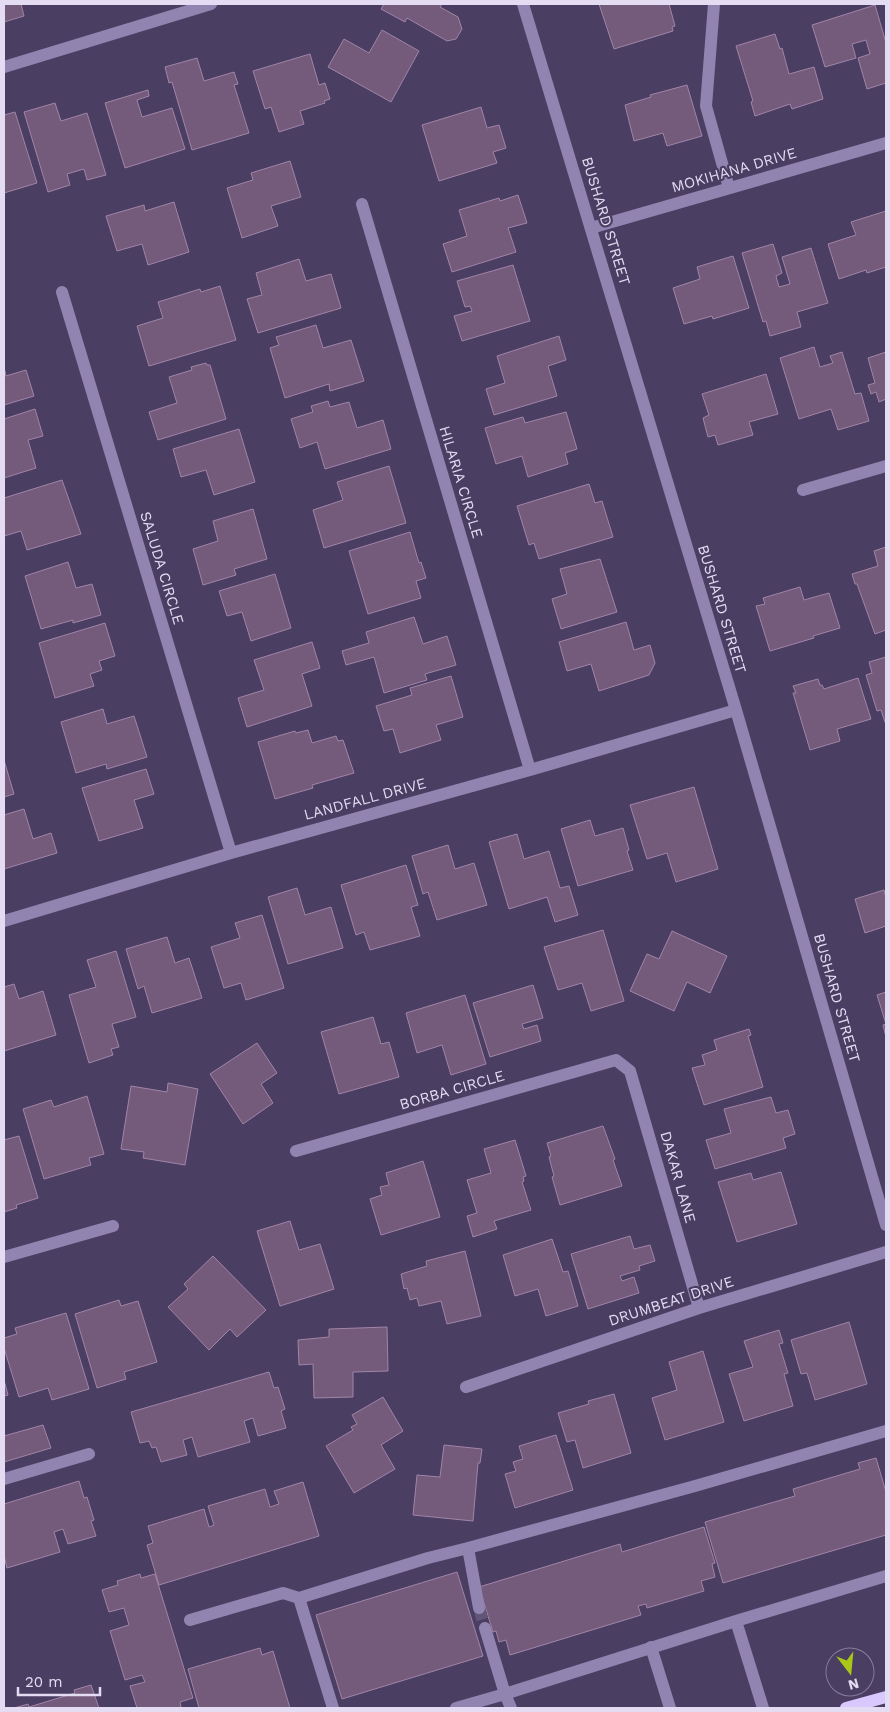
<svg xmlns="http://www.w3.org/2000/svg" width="890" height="1712" font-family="'Work Sans',sans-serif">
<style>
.building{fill:#745a7b;stroke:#a185a8}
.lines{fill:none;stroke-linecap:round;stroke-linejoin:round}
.minor-tunnel{stroke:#615678;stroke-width:12;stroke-dasharray:12 6;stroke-linecap:butt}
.minor{stroke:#9284b0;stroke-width:12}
.major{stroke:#d9c8fd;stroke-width:12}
.labels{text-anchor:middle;stroke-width:4.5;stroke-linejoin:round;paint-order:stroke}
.street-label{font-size:15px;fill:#e3dcf2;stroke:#4a3e62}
</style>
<rect width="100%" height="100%" fill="#4a3e62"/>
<path class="building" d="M 4,4 L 21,4 L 24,16 L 4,22 Z
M 384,4 L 442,4 L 440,7 L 458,17 L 462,29 L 456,39 L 447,41 L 407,18 L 405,22 L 381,9 Z
M 599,4 L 669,4 L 675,26 L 672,27 L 673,31 L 614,49 Z
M 875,5 L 886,43 L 886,83 L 867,89 L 858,58 L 870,54 L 866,40 L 852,44 L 856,58 L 825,67 L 812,25 Z
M 382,30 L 419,51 L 391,102 L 328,67 L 344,39 L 369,53 Z
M 775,34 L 780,49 L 782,48 L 789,74 L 814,67 L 823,99 L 792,109 L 790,104 L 755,116 L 751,102 L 753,101 L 736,46 Z
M 310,54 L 319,85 L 325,83 L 330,99 L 324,101 L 325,103 L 300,111 L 304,124 L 279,132 L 271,107 L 265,109 L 253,71 Z
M 197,58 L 204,81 L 234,72 L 238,84 L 234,85 L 249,133 L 192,150 L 172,82 L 169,83 L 165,67 Z
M 687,85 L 702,136 L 667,146 L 663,133 L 634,141 L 625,105 L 651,97 L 650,95 Z
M 148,90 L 149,96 L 137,100 L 142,117 L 172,108 L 185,149 L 125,168 L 105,103 Z
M 55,103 L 61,121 L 87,113 L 106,175 L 87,180 L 84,169 L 67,174 L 70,185 L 48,192 L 24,112 Z
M 481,107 L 487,128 L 499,125 L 506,148 L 493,152 L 497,163 L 439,181 L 422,125 Z
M 15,112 L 37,183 L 4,193 L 4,115 Z
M 290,161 L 301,197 L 271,206 L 278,226 L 242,238 L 227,188 L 253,180 L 251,173 Z
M 518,195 L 527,223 L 508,228 L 516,252 L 452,272 L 443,244 L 467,236 L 459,210 L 499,198 L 500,201 Z
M 174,202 L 189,252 L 148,265 L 142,244 L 117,251 L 106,216 L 144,205 L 145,211 Z
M 886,211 L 886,267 L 867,273 L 866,270 L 839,279 L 828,244 L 856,235 L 851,222 Z
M 773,244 L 782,273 L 776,276 L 779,287 L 790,284 L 782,257 L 811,248 L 828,303 L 797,312 L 801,327 L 770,336 L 766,321 L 763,322 L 742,253 Z
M 733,256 L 749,308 L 713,319 L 712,316 L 684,324 L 673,288 L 700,279 L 697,267 Z
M 299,259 L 306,281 L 331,274 L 341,308 L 258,333 L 247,299 L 262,295 L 256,273 Z
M 513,265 L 530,321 L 462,341 L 454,316 L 472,311 L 470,306 L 465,307 L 457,281 Z
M 220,286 L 236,340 L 149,366 L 137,326 L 163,318 L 158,302 L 200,289 L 201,292 Z
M 316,325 L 323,348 L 351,340 L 364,381 L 330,391 L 329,384 L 285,398 L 270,348 L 279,345 L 276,337 Z
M 559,336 L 566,360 L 548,366 L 557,396 L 494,415 L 486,389 L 505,383 L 497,356 Z
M 814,347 L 820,367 L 833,363 L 830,356 L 842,352 L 855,394 L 861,393 L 869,421 L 838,430 L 831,409 L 799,419 L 780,358 Z
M 886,352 L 886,399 L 879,402 L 876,392 L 871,394 L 868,385 L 875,383 L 868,358 Z
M 206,363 L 207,365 L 210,365 L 226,419 L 158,440 L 149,412 L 177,403 L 169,377 L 192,370 L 191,367 Z
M 4,367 L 6,376 L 26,370 L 34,396 L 4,405 Z
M 766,374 L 778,414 L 749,422 L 753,435 L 718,445 L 715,435 L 708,437 L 703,418 L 709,415 L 702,394 Z
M 328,401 L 330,407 L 349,402 L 357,428 L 383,420 L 391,449 L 325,469 L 317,442 L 300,448 L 291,419 L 313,412 L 311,406 Z
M 35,409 L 43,436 L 28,440 L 36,468 L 4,478 L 4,419 Z
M 566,412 L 577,449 L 565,453 L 568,464 L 528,477 L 522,456 L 496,464 L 485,428 L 523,417 L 525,423 Z
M 239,429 L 255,482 L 214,495 L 206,470 L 181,477 L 173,449 Z
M 389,466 L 406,523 L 324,548 L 313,510 L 343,500 L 337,482 Z
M 62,480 L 81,534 L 27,550 L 21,531 L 4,536 L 4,498 Z
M 589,484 L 595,503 L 602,501 L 613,537 L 539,559 L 534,543 L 529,545 L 517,506 Z
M 253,509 L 267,559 L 234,569 L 236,575 L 203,585 L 193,549 L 218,541 L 213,521 Z
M 410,532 L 419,563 L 421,562 L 426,578 L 416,581 L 421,598 L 368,614 L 349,551 Z
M 886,547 L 886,630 L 875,634 L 857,584 L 855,584 L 852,574 L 878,566 L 874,551 Z
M 600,559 L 617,612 L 561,629 L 552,599 L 567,594 L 560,569 Z
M 68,562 L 76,588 L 92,584 L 101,615 L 73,623 L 73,620 L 41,629 L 25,576 Z
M 275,574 L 291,628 L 251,641 L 242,612 L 227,616 L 219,591 Z
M 800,587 L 804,600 L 829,593 L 840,628 L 813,636 L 814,638 L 770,651 L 756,606 L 765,604 L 763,598 Z
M 414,617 L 423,644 L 447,636 L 456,665 L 425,674 L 427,680 L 384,693 L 374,657 L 346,665 L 342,651 L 369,643 L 366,632 Z
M 626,622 L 634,650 L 650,645 L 655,663 L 649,675 L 599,691 L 591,664 L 567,671 L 559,642 Z
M 105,623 L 115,656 L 99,661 L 102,670 L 90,674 L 94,686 L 55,698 L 39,643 Z
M 312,642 L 320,668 L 302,674 L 312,706 L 247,727 L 238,698 L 264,690 L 254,660 Z
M 886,657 L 886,725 L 881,710 L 877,711 L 866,675 L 872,673 L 869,662 Z
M 451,676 L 463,717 L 436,725 L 441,740 L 400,753 L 393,729 L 384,731 L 376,706 L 412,695 L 410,688 Z
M 858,678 L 871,719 L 837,729 L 840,741 L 810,750 L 793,693 L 796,693 L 793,686 L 818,679 L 820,685 L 822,685 L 824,689 Z
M 103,709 L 107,724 L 134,716 L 147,757 L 107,769 L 106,764 L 76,773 L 61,722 Z
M 308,730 L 312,743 L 336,736 L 338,741 L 343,740 L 354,773 L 312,785 L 313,788 L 275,799 L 258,742 L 295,731 L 296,733 Z
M 4,760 L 14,794 L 4,797 Z
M 146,769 L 154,794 L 134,800 L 143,828 L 99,841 L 82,788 Z
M 694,787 L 718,869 L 676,882 L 667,853 L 647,859 L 630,805 Z
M 24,809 L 33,839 L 51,833 L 57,853 L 4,869 L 4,815 Z
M 590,820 L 595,836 L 623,828 L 629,850 L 627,851 L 633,870 L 578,886 L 561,829 Z
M 517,834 L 524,859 L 549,851 L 560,888 L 569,886 L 578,915 L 555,922 L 547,897 L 509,909 L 489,842 Z
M 448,845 L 455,869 L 474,863 L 487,905 L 437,920 L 428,892 L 423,894 L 412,856 Z
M 406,865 L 418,905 L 411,907 L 420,936 L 370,950 L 364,932 L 356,935 L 341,885 Z
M 297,888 L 305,915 L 331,907 L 343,948 L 288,964 L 268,897 Z
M 884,890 L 886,898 L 886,926 L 865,933 L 855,899 Z
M 262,915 L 284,988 L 246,1000 L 241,983 L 224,988 L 211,947 L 240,938 L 235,923 Z
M 603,930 L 624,1001 L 591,1011 L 582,983 L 558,990 L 544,947 Z
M 672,931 L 727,956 L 710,993 L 687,982 L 674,1011 L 630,991 L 647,954 L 659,959 Z
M 167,937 L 175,963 L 189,958 L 202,998 L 152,1013 L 144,986 L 138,989 L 126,949 Z
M 116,951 L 136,1017 L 112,1024 L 119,1047 L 111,1049 L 113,1055 L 89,1063 L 69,995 L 96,987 L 87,960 Z
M 14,984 L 19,999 L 43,991 L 56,1035 L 4,1051 L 4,987 Z
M 533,985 L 543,1018 L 522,1024 L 524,1029 L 537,1025 L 541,1041 L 490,1057 L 473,1003 Z
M 886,992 L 886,1037 L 883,1025 L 886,1024 L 877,995 Z
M 465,995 L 486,1064 L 451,1075 L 442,1045 L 417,1053 L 406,1013 Z
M 373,1017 L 381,1044 L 389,1042 L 399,1077 L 339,1094 L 321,1032 Z
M 749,1029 L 751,1035 L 748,1036 L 763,1087 L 704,1105 L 692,1068 L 705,1065 L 702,1055 L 717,1050 L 714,1040 Z
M 257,1043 L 277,1073 L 261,1084 L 273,1103 L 243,1124 L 210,1074 Z
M 168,1083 L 198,1089 L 185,1165 L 143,1158 L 144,1152 L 121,1149 L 131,1086 L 167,1092 Z
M 87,1096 L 104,1154 L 89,1158 L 91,1165 L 44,1179 L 23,1109 L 51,1100 L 54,1107 Z
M 771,1097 L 776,1113 L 788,1110 L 795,1134 L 783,1138 L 786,1148 L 715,1169 L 706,1140 L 731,1133 L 724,1109 Z
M 603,1126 L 615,1159 L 613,1160 L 622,1186 L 560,1205 L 552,1177 L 554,1176 L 549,1157 L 551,1156 L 547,1143 Z
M 19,1136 L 38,1198 L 16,1205 L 17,1208 L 4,1212 L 4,1140 Z
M 515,1140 L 526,1176 L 523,1177 L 524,1181 L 522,1182 L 531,1210 L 494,1221 L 497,1229 L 473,1237 L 467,1216 L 477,1213 L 467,1180 L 491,1173 L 484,1149 Z
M 423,1161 L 440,1217 L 381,1235 L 370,1199 L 382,1195 L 380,1187 L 389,1185 L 386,1173 Z
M 781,1172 L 797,1224 L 737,1242 L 718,1182 L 751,1173 L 753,1180 Z
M 290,1221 L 299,1250 L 320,1244 L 334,1289 L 280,1306 L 257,1231 Z
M 630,1236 L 634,1249 L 650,1245 L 655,1261 L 639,1266 L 640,1270 L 620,1276 L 622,1281 L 634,1277 L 639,1293 L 588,1309 L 571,1254 Z
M 552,1239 L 563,1272 L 568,1271 L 578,1306 L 546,1316 L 538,1289 L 515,1296 L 503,1255 Z
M 465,1251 L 481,1316 L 447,1324 L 441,1301 L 419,1306 L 417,1298 L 410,1300 L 407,1288 L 404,1289 L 401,1274 L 427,1266 L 426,1261 Z
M 213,1256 L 266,1310 L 237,1337 L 230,1329 L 209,1350 L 168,1307 L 188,1289 L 184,1284 Z
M 119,1300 L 121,1306 L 138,1301 L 157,1362 L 124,1372 L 126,1379 L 97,1388 L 75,1314 Z
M 66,1313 L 89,1389 L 52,1400 L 48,1388 L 19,1397 L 4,1348 L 4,1338 L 17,1334 L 15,1328 Z
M 849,1322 L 867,1384 L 815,1400 L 807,1373 L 801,1374 L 791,1340 Z
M 387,1327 L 388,1371 L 353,1372 L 353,1397 L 314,1398 L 313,1364 L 299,1365 L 298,1340 L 329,1337 L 329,1329 Z
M 779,1330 L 783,1343 L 779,1344 L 788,1373 L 784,1374 L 793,1406 L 744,1421 L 729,1374 L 753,1367 L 744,1341 Z
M 703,1351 L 724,1422 L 665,1440 L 652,1398 L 677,1390 L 669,1362 Z
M 269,1372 L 274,1388 L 278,1387 L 285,1409 L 281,1411 L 286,1428 L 258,1436 L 253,1418 L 244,1421 L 250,1442 L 198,1457 L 192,1437 L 183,1440 L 187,1455 L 161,1462 L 156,1447 L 152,1448 L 149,1441 L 140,1443 L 131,1412 Z
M 4,1380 L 8,1395 L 4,1396 Z
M 614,1394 L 631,1453 L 583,1468 L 575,1440 L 567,1442 L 558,1413 L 589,1404 L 588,1401 Z
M 383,1397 L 403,1431 L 381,1445 L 395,1469 L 354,1493 L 326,1446 L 353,1430 L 351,1427 L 357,1424 L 352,1415 Z
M 43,1425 L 51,1448 L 4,1462 L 4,1436 Z
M 556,1435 L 573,1490 L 515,1508 L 505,1474 L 516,1471 L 513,1462 L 523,1459 L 519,1446 Z
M 444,1445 L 482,1449 L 480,1463 L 478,1463 L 473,1521 L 413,1515 L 417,1475 L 440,1477 Z
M 876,1458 L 886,1492 L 886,1535 L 723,1583 L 705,1522 L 795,1496 L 793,1489 L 860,1469 L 858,1463 Z
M 79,1481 L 84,1498 L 87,1497 L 94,1520 L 91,1521 L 96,1536 L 68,1544 L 63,1529 L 54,1532 L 60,1552 L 7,1568 L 4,1556 L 4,1504 Z
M 303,1482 L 319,1536 L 159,1585 L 147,1545 L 153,1543 L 148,1526 L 204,1509 L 209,1527 L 214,1525 L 208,1506 L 265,1489 L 270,1507 L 279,1504 L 274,1491 Z
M 704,1527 L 715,1563 L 712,1564 L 715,1577 L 701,1581 L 704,1591 L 647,1608 L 646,1604 L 638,1606 L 641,1615 L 510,1655 L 506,1640 L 499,1642 L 496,1631 L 493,1632 L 479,1587 L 620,1544 L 622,1552 Z
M 457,1572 L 483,1656 L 342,1699 L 316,1615 Z
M 140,1574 L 141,1578 L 155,1574 L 193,1698 L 180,1702 L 181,1707 L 176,1708 L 137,1708 L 130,1686 L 145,1682 L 142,1675 L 125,1680 L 110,1631 L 129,1625 L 124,1608 L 109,1612 L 102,1590 L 118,1585 L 117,1581 Z
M 260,1648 L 262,1655 L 273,1651 L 290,1708 L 199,1708 L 188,1669 Z
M 91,1685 L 99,1708 L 14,1708 L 28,1704 L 29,1707 L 75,1693 L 74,1690 Z"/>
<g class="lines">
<path class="minor-tunnel" d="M 479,1608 L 485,1628"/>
<path class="minor" d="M 523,4 L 736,710 L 886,1225
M 714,4 L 706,106 L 729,188
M 4,67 L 211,4
M 362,204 L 530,770
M 591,228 L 886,143
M 62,292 L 231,853
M 803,490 L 886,466
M 4,921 L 231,853 L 530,770 L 736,710
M 296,1151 L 616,1060 L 630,1071 L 699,1308
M 4,1257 L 113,1226
M 466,1387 L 699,1308 L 886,1252
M 4,1479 L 89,1454
M 479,1608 L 468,1548 L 695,1486 L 886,1431
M 190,1620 L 283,1593 L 299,1598
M 736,1621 L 763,1708
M 485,1628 L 505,1694 L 736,1621 L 886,1576
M 651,1647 L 670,1708
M 333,1708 L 299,1598 L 428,1558 L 468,1548
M 456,1708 L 505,1694 L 511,1708"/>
<path class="major" d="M 846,1708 L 886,1697"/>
</g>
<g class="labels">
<g class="street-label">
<text transform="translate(734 170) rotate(-16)" y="5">MOKIHANA DRIVE</text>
<text transform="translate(606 221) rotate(73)" y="5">BUSHARD STREET</text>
<text transform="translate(461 482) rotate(73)" y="5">HILARIA CIRCLE</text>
<text transform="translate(162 568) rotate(73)" y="5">SALUDA CIRCLE</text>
<text transform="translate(722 609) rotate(73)" y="5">BUSHARD STREET</text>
<text transform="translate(365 799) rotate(-15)" y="5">LANDFALL DRIVE</text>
<text transform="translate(837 998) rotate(74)" y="5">BUSHARD STREET</text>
<text transform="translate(452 1090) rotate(-16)" y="5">BORBA CIRCLE</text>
<text transform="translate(678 1177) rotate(74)" y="5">DAKAR LANE</text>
<text transform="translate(671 1301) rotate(-18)" y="5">DRUMBEAT DRIVE</text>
</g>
</g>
<rect width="890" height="1712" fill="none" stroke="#e3dcf2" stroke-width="10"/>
<g transform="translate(850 1672) rotate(164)"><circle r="24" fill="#4a3e62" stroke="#877d9c"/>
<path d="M0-4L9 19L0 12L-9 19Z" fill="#aac717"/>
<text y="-8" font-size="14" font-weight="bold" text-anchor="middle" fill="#e3dcf2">N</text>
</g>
<path d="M18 1687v8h82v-8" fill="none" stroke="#e3dcf2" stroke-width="2.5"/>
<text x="25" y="1687" font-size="15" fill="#e3dcf2" stroke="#4a3e62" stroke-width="4" paint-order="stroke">20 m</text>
</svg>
